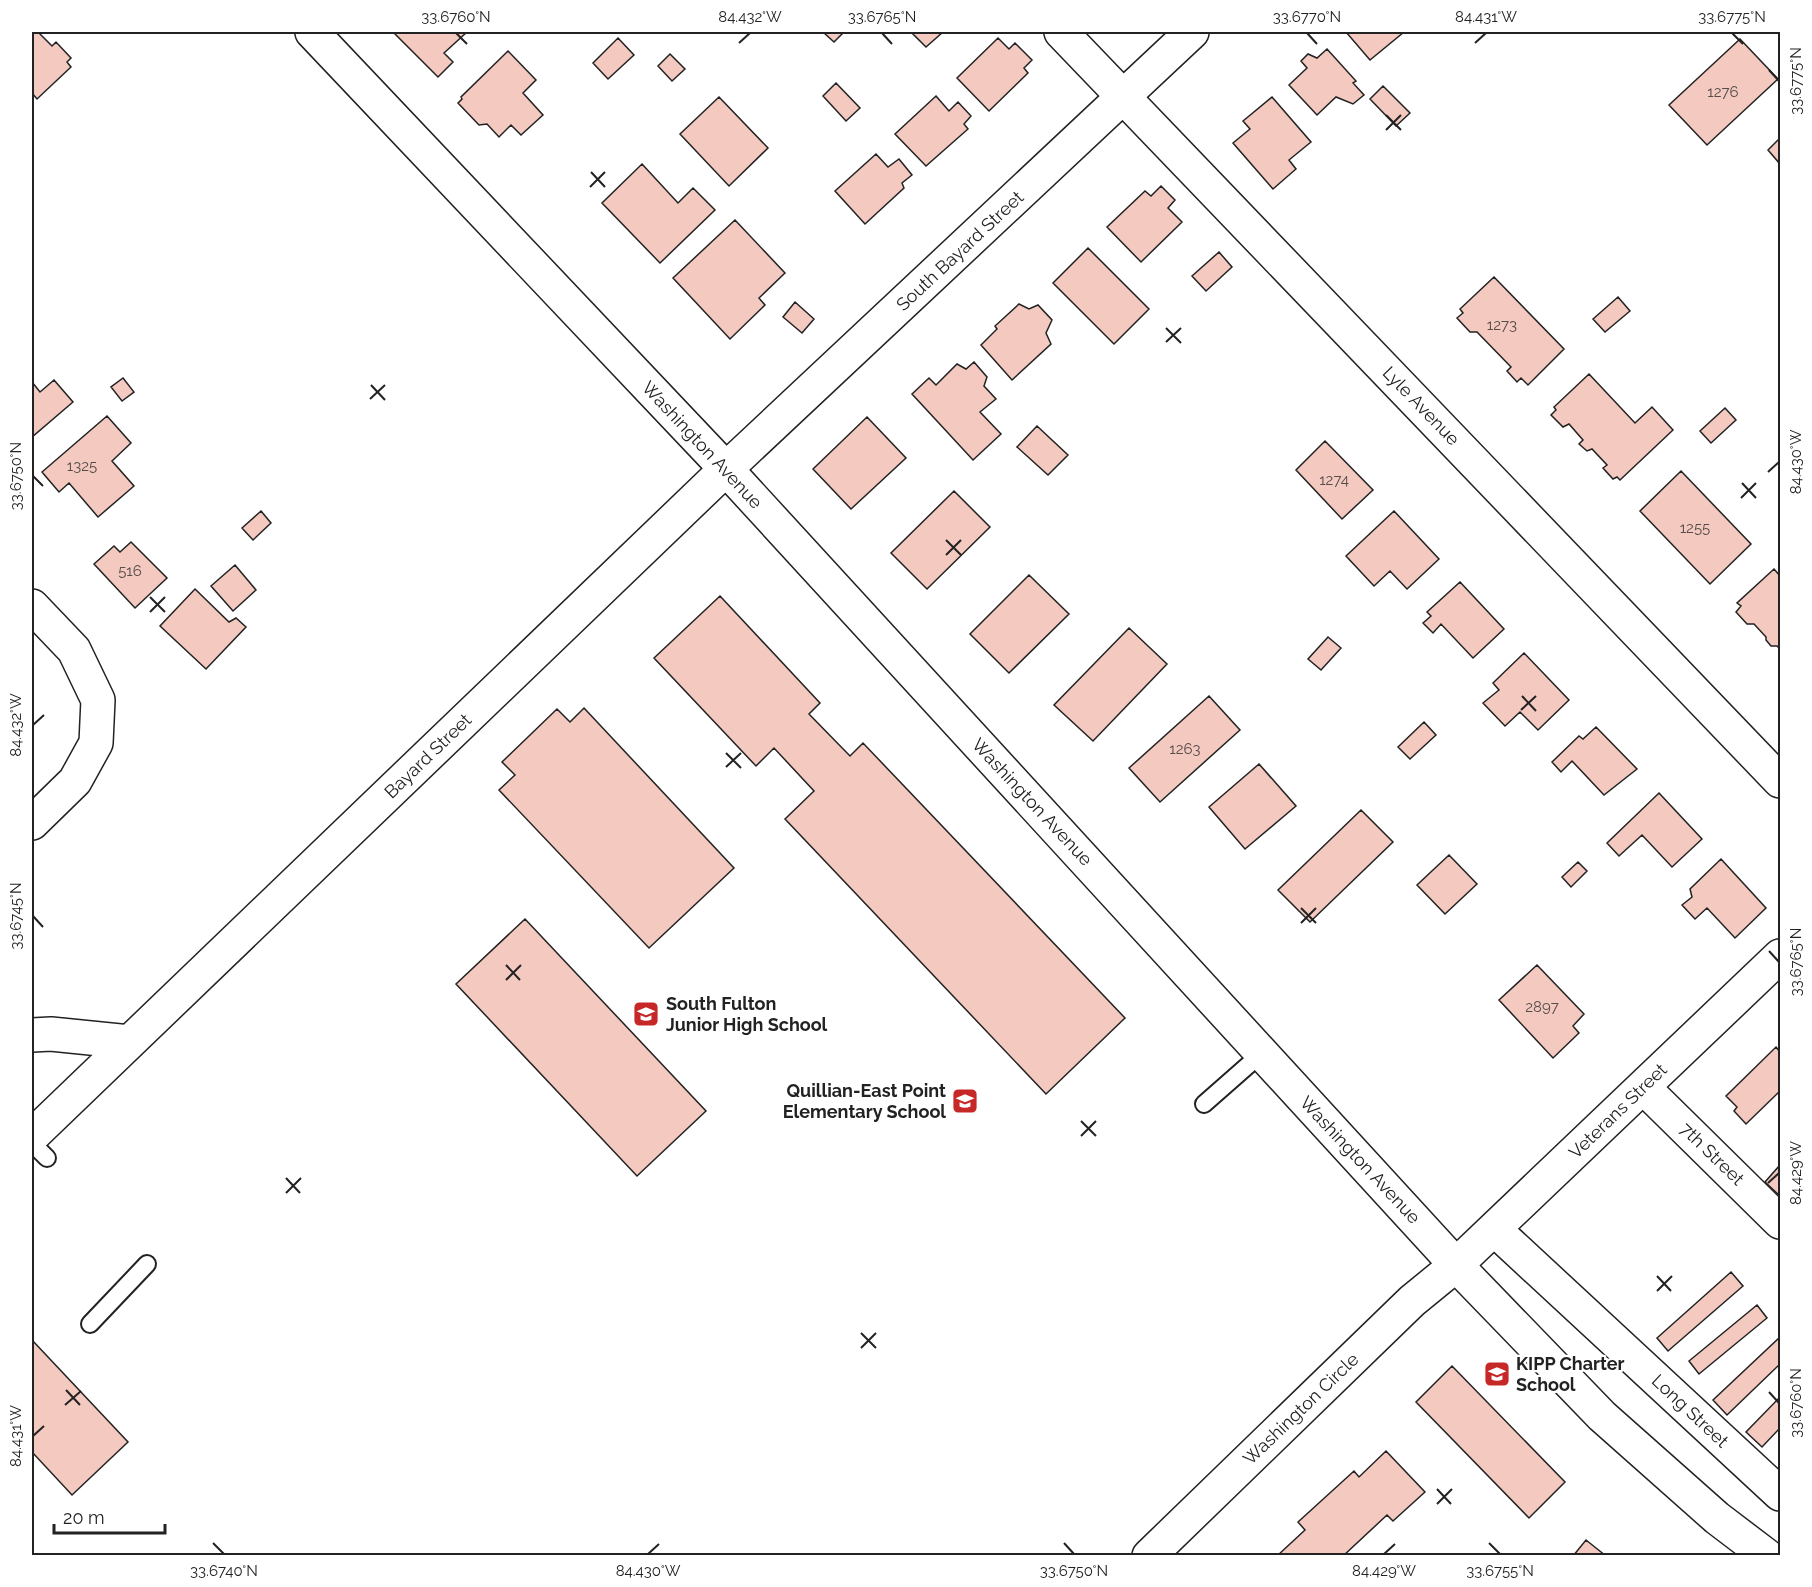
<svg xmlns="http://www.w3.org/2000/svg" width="1812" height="1587" font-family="Raleway,sans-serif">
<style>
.building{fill:#f3c9c0;stroke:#222;stroke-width:1.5}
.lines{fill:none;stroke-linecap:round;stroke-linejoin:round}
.service-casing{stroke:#222;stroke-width:20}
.minor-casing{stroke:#222;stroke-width:36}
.service{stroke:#fff;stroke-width:16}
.minor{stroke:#fff;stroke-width:33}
.ticks{fill:none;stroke:#222;stroke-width:2}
.labels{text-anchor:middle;stroke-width:4.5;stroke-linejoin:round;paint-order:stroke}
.number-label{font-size:15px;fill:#564c4a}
.street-label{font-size:18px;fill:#222;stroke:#fff}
.poi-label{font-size:18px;font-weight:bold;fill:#222;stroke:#fff;text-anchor:start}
.neatline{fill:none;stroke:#222;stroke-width:2}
.ticks-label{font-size:15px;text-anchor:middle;fill:#222}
</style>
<rect width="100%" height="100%" fill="#fff"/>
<path class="building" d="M 32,32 L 38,32 L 52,46 L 56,42 L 71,58 L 67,62 L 71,67 L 37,99 L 32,93 Z
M 393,32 L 467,32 L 444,53 L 453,62 L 438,77 Z
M 823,32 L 844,32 L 834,42 Z
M 916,32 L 943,32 L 926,47 L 913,34 Z
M 1346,32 L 1404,32 L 1370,60 Z
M 618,38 L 634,55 L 608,79 L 593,63 Z
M 998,38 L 1009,49 L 1015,43 L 1032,60 L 1024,68 L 1028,73 L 989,111 L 957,78 Z
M 1740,39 L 1778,79 L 1707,145 L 1669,105 Z
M 1327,49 L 1356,81 L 1353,83 L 1364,95 L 1353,104 L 1336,97 L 1317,115 L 1289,85 L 1307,68 L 1301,61 L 1308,54 L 1317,58 Z
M 508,51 L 536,80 L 523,93 L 543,115 L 521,135 L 511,125 L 499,137 L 487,124 L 479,125 L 458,103 L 462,99 L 461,97 Z
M 670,54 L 685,69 L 672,81 L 658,66 Z
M 836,83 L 860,108 L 846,121 L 823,96 Z
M 1383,86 L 1410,113 L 1396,126 L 1370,99 Z
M 936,96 L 949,111 L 958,102 L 971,116 L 964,124 L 968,129 L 926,166 L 895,134 Z
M 719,97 L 768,148 L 729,186 L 680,134 Z
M 1272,97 L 1311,142 L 1289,160 L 1296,169 L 1273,189 L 1233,143 L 1250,129 L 1243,121 Z
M 1780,138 L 1780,164 L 1768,150 Z
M 876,154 L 888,167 L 899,159 L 912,175 L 902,183 L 904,188 L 865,224 L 835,191 Z
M 642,164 L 678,203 L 693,188 L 715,210 L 660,263 L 602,203 Z
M 1161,186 L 1175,200 L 1168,208 L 1182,222 L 1141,262 L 1107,227 L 1145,191 L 1151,196 Z
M 735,220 L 785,273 L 759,298 L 765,305 L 730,339 L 673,278 Z
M 1088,248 L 1149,309 L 1114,344 L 1053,283 Z
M 1219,252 L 1232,267 L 1206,291 L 1192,276 Z
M 1494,277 L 1564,349 L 1528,385 L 1521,378 L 1517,382 L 1507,371 L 1511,367 L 1477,332 L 1470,332 L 1457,318 L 1463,313 L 1460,309 Z
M 1618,297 L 1630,311 L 1605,332 L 1593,319 Z
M 795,302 L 814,319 L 802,333 L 783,317 Z
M 1019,304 L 1029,309 L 1038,305 L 1052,320 L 1046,333 L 1051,344 L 1012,380 L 981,345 L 997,329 L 995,326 Z
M 974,362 L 987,377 L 984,386 L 996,399 L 980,412 L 1001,434 L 973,460 L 912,394 L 929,378 L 936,385 L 957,364 L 966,369 Z
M 1589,374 L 1635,423 L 1652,407 L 1673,430 L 1620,480 L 1617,477 L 1613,479 L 1603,468 L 1607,465 L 1592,449 L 1587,451 L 1579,444 L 1583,440 L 1569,424 L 1563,427 L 1551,415 L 1556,410 L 1554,407 Z
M 123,378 L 134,392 L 122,401 L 111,387 Z
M 54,380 L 73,402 L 32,437 L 32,382 L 40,392 Z
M 1725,408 L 1736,420 L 1711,443 L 1700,431 Z
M 107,416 L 131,443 L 112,461 L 134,486 L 98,517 L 69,483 L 59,492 L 42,472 Z
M 867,417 L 906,458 L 851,509 L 813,469 Z
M 1037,426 L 1068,455 L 1048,475 L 1017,447 Z
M 1325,441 L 1373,490 L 1342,519 L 1296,470 Z
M 1681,471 L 1751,544 L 1710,584 L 1640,511 Z
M 954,491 L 990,527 L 927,589 L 891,553 Z
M 261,511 L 271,523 L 253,540 L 242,528 Z
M 1394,511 L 1439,559 L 1407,589 L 1390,571 L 1374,586 L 1346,556 Z
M 131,542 L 167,578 L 135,608 L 94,564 L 114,546 L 120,552 Z
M 235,565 L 256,590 L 233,611 L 211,586 Z
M 1774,569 L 1780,576 L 1780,649 L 1777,646 L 1771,646 L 1766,640 L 1766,637 L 1754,624 L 1747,624 L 1736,612 L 1741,606 L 1737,603 Z
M 1029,575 L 1069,614 L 1009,673 L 970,634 Z
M 1460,582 L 1504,629 L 1473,658 L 1441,624 L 1433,633 L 1423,623 L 1431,616 L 1427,612 Z
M 195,589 L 229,622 L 236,618 L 246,627 L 206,669 L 160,626 Z
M 720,596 L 820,703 L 809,714 L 850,756 L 863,743 L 1125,1018 L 1046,1094 L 785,819 L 814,791 L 774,748 L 756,766 L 654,658 Z
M 1129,628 L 1167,664 L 1093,741 L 1054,705 Z
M 1328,637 L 1341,648 L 1321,670 L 1308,659 Z
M 1524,653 L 1569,700 L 1538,730 L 1520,712 L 1505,726 L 1483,703 L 1499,690 L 1493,683 Z
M 1209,696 L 1240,730 L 1160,802 L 1129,768 Z
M 584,708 L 734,868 L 649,948 L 499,790 L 515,775 L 502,762 L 557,709 L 570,722 Z
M 1424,722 L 1436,735 L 1410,759 L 1398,747 Z
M 1596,727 L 1637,769 L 1604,795 L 1572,761 L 1561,772 L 1552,762 L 1579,736 L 1583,739 Z
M 1259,764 L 1296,806 L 1245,849 L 1209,807 Z
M 1659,793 L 1702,839 L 1672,867 L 1642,835 L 1619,856 L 1607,843 Z
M 1361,810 L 1393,842 L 1310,922 L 1278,890 Z
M 1449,855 L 1477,884 L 1445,914 L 1417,885 Z
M 1721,859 L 1766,908 L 1735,938 L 1707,908 L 1695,919 L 1682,905 L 1692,897 L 1690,889 Z
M 1578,862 L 1587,871 L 1571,887 L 1562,877 Z
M 525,919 L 706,1111 L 637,1176 L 456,984 Z
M 1537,965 L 1584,1014 L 1573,1026 L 1579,1033 L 1553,1058 L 1499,1000 Z
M 1776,1047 L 1780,1052 L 1780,1091 L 1746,1124 L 1734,1111 L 1737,1107 L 1726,1096 Z
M 1780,1165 L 1780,1196 L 1765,1182 Z
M 1731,1272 L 1743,1286 L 1668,1351 L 1657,1338 Z
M 1757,1305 L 1767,1318 L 1699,1374 L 1689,1361 Z
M 1779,1338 L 1780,1364 L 1727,1415 L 1713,1400 Z
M 32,1340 L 128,1442 L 72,1495 L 32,1452 Z
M 1452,1366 L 1565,1482 L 1529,1518 L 1416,1402 Z
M 1780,1397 L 1780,1428 L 1762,1447 L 1746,1432 Z
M 1386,1451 L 1425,1492 L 1393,1521 L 1387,1515 L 1343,1556 L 1277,1556 L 1305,1530 L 1298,1522 L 1354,1471 L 1359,1477 Z
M 1586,1540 L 1606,1556 L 1573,1556 Z"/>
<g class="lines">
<defs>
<path id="service" d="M 1204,1104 L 1262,1053
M 32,1143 L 47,1158
M 90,1324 L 147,1264"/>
<path id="minor" d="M 312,32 L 726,469 L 1456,1265 L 1602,1416 L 1717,1518 L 1767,1556
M 1061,32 L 1780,781
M 32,606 L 74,650 L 98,700 L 96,743 L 75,781 L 32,823
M 32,1035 L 51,1034 L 130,1042
M 1643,1087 L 1780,1222
M 32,1136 L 726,469 L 1192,32
M 1494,1229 L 1780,1494
M 1149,1556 L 1412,1301 L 1456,1265 L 1780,956"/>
</defs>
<use href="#service" class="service-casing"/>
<use href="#minor" class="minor-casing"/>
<use href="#service" class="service"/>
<use href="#minor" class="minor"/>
</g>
<path class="ticks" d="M 456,33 L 467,44M 882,33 L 892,44M 1307,33 L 1317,44M 1732,33 L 1743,44M 739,43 L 750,33M 1475,43 L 1486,33M 1769,70 L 1779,81M 1386,115 L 1401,130M 1386,130 L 1401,115M 591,172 L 605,187M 590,187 L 605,172M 1166,328 L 1181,343M 1166,342 L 1181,328M 371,385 L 385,400M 370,399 L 385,385M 1768,472 L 1779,462M 33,476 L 43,486M 1742,483 L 1756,498M 1741,498 L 1756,483M 946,540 L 961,555M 946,555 L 961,540M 150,597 L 165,612M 150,612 L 165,597M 1522,696 L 1536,711M 1521,710 L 1536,696M 33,725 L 44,715M 726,753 L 741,768M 726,767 L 741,753M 1301,908 L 1316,923M 33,916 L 43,927M 1301,923 L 1316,908M 1769,951 L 1779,962M 506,965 L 520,980M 506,980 L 521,965M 1081,1121 L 1096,1136M 1081,1136 L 1096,1121M 286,1178 L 300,1193M 1768,1183 L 1779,1173M 286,1193 L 301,1178M 1657,1276 L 1671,1291M 1657,1291 L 1672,1276M 861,1333 L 876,1348M 861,1348 L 876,1333M 66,1390 L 80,1405M 1769,1392 L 1779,1403M 65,1405 L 81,1391M 33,1436 L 44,1426M 1437,1489 L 1451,1504M 1437,1504 L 1452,1489M 213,1543 L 224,1554M 1064,1543 L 1074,1554M 1489,1543 L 1500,1554M 648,1554 L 659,1544M 1384,1554 L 1395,1544"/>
<defs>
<symbol id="school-square" viewBox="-11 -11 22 22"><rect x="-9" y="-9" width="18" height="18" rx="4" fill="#c62828" stroke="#fff"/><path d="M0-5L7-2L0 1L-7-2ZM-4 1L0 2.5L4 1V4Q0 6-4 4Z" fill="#fff"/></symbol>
</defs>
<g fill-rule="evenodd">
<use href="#school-square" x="631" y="999" width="30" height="30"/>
<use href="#school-square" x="950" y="1086" width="30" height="30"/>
<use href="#school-square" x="1482" y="1359" width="30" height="30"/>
</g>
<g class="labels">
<g class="number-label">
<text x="1723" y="97">1276</text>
<text x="1502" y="330">1273</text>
<text x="82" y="471">1325</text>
<text x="1334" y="485">1274</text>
<text x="1695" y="533">1255</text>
<text x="130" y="576">516</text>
<text x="1185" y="754">1263</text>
<text x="1542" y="1012">2897</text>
</g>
<g class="street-label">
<text transform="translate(960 251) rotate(-43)" y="6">South Bayard Street</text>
<text transform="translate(1421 406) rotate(46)" y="6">Lyle Avenue</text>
<text transform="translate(702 445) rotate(47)" y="6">Washington Avenue</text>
<text transform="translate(428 756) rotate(-44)" y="6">Bayard Street</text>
<text transform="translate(1032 802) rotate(47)" y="6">Washington Avenue</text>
<text transform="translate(1618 1111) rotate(-44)" y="6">Veterans Street</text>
<text transform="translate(1712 1154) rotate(44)" y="6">7th Street</text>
<text transform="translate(1360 1160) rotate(47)" y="6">Washington Avenue</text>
<text transform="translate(1301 1409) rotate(-44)" y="6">Washington Circle</text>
<text transform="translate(1690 1411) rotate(43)" y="6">Long Street</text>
</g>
<g class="poi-label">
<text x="666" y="1010">South Fulton<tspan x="666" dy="21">Junior High School</tspan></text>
<text x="946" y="1097" text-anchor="end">Quillian-East Point<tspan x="946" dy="21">Elementary School</tspan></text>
<text x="1516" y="1370">KIPP Charter<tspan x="1516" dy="21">School</tspan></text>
</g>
</g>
<rect width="1812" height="1587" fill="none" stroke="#ffffff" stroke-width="66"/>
<path d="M54 1524v9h111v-9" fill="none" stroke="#222222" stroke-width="3"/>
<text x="63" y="1524" font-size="18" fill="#222222" stroke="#ffffff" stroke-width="4.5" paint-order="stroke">20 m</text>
<rect x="33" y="33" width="1746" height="1521" class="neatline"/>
<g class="ticks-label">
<text x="456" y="22">33.6760°N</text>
<text x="750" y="22">84.432°W</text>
<text x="882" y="22">33.6765°N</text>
<text x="1307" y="22">33.6770°N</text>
<text x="1486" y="22">84.431°W</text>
<text x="1732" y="22">33.6775°N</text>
<text transform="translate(1796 81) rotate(-90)" y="5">33.6775°N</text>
<text transform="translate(1796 462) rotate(-90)" y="5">84.430°W</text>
<text transform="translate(16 476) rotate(-90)" y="5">33.6750°N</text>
<text transform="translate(16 725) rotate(-90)" y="5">84.432°W</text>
<text transform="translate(16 916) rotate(-90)" y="5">33.6745°N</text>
<text transform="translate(1796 962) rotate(-90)" y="5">33.6765°N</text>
<text transform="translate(1796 1173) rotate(-90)" y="5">84.429°W</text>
<text transform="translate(1796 1403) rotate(-90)" y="5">33.6760°N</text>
<text transform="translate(16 1436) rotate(-90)" y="5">84.431°W</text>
<text x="224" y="1576">33.6740°N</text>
<text x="648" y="1576">84.430°W</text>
<text x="1074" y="1576">33.6750°N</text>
<text x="1384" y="1576">84.429°W</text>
<text x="1500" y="1576">33.6755°N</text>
</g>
</svg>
